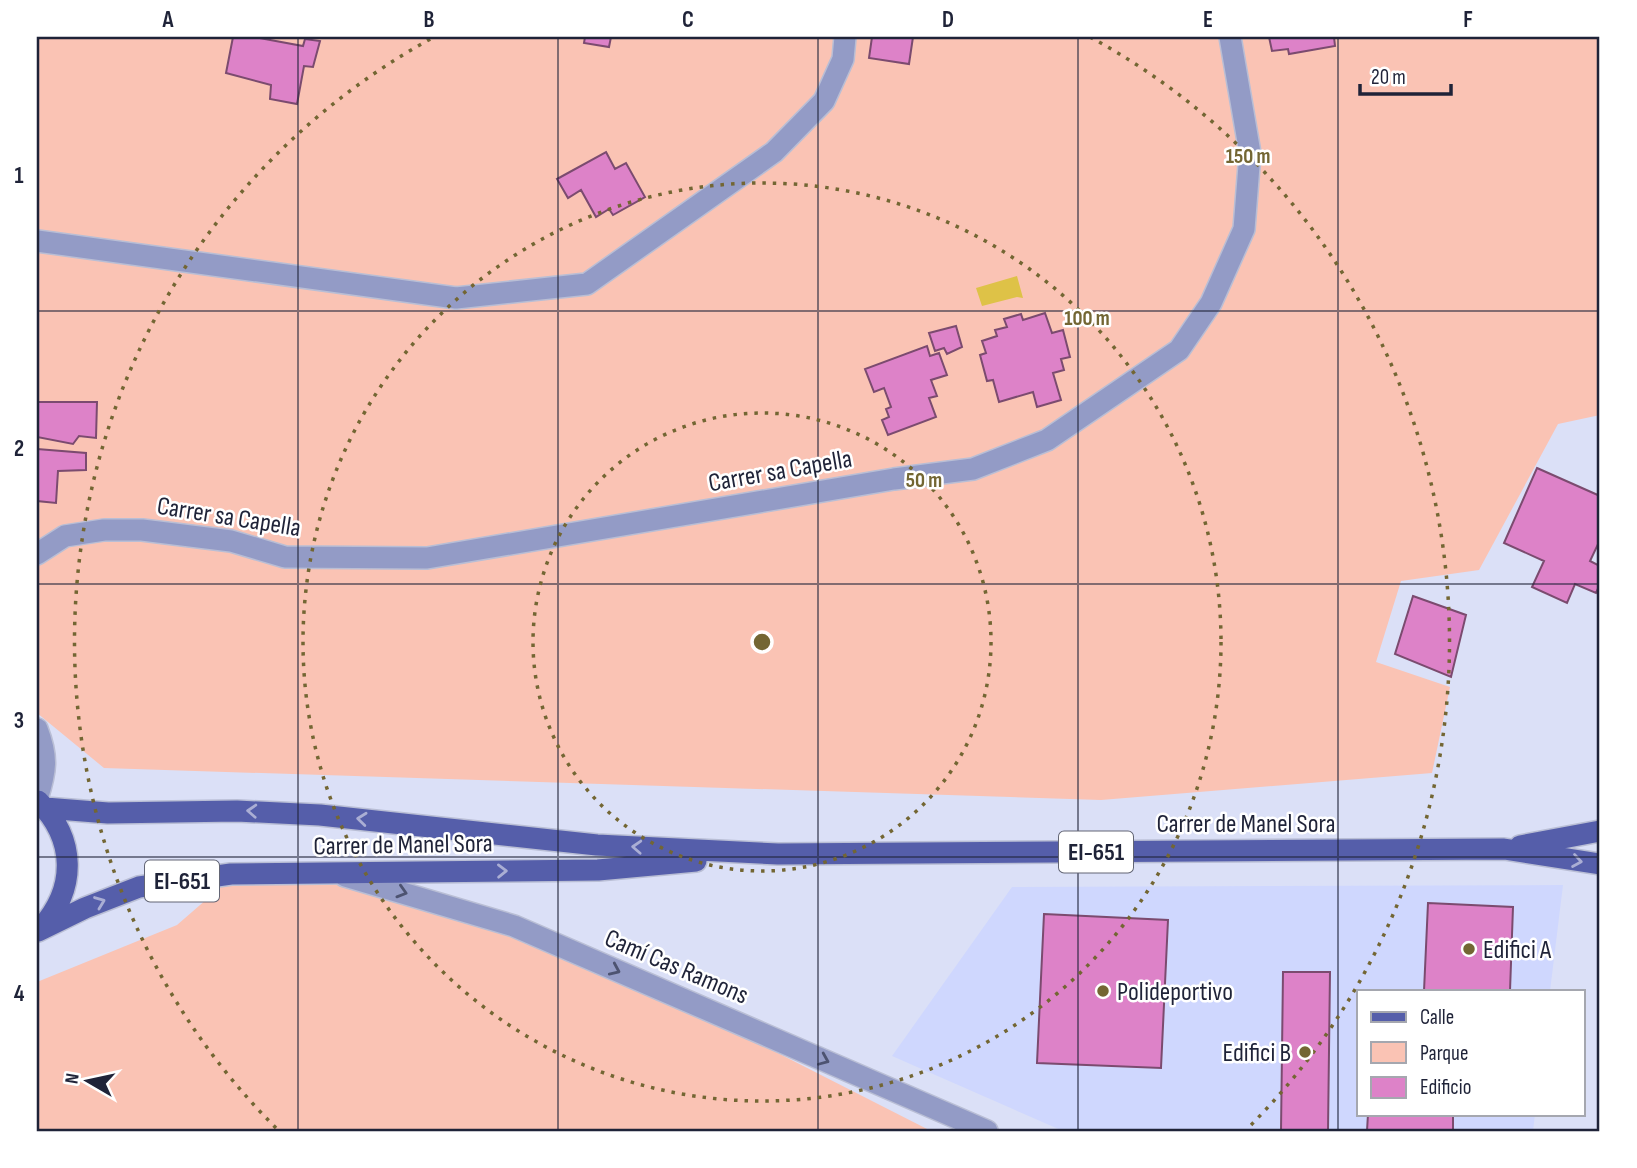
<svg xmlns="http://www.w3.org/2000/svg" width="1637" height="1168" font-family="'Sofia Sans Condensed',sans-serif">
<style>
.built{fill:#cfd7fe}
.green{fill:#fac3b4}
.water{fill:#dec247}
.building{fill:#dd82c8;stroke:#7b4b6f;stroke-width:2}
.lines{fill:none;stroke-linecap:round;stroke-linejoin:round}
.minor-casing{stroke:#b9bed5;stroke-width:24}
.major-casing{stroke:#b9bed5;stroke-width:24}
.minor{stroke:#939bc6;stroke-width:21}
.major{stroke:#555eaa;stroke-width:21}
.oneway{stroke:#aaaed4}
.oneway2{stroke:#4d5371}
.grid{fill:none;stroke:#1f2338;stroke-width:2;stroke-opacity:0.55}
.ring{fill:none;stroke:#736633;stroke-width:3.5;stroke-dasharray:3.5 7}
.poi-dot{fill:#736633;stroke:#fff;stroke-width:2.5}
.labels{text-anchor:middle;stroke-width:5;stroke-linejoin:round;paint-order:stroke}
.shield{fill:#fff;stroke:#626574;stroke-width:2}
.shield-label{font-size:24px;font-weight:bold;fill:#1f2338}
.street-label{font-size:26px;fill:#1f2338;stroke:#fff}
.poi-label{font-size:26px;fill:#1f2338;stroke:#fff;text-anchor:start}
.centre{fill:#736633;stroke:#fff;stroke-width:3.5}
.ring-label{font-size:21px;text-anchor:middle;font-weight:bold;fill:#736633;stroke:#fff;stroke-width:5;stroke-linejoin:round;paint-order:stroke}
.neatline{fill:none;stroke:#1f2338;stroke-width:2.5}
.grid-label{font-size:23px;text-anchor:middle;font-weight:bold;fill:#1f2338}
</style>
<rect width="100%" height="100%" fill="#dbe0f7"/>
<path class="built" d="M 1563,885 L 1550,991 L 1359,991 L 1359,1114 L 1535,1114 L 1533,1131 L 1063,1131 L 892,1056 L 1012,887 Z"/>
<path class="green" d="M 37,37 L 1600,37 L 1600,415 L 1558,424 L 1479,570 L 1401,581 L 1376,662 L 1450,687 L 1432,773 L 1101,800 L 104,768 L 37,713 Z
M 230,879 L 353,879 L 613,969 L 931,1131 L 37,1131 L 37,982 L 177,925 Z"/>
<path class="water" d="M 1017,276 L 1023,298 L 1017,297 L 982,306 L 976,288 Z"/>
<path class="building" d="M 233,37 L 254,37 L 303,46 L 305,39 L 320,41 L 313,67 L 304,66 L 297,104 L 270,99 L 271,85 L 226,73 Z
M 585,37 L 611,37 L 609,47 L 584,43 Z
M 872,37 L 913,37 L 909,64 L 869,58 Z
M 1269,37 L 1334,37 L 1335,46 L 1289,54 L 1288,49 L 1272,51 Z
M 606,152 L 615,169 L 626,163 L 645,197 L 613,215 L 609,209 L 596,217 L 581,190 L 568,198 L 557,179 Z
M 1045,313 L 1052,333 L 1063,330 L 1070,357 L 1061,359 L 1064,370 L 1053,373 L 1061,400 L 1037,407 L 1033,392 L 999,402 L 993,380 L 987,381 L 980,355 L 986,353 L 982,341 L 997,336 L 995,330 L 1007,327 L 1004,319 L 1021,314 L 1023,320 Z
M 956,326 L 962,347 L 947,354 L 944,348 L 935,351 L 929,333 Z
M 927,346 L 930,356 L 939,353 L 947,375 L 931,380 L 937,396 L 929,398 L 936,417 L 888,435 L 882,420 L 889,417 L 886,409 L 891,407 L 884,388 L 874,392 L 865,369 Z
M 37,402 L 97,402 L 96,438 L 79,436 L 73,444 L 37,437 Z
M 37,449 L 86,453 L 86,470 L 58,471 L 56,503 L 37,501 Z
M 1537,468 L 1600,496 L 1600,540 L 1590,561 L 1600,566 L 1600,584 L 1596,593 L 1575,584 L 1567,603 L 1532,587 L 1544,561 L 1504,543 Z
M 1413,596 L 1466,615 L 1451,677 L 1395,654 Z
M 1428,903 L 1513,907 L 1510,991 L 1424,991 Z
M 1044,914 L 1168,920 L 1161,1068 L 1037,1063 Z
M 1283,972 L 1330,972 L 1328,1131 L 1281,1131 Z
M 1368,1114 L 1453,1114 L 1453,1131 L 1367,1131 Z"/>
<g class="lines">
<defs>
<path id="minor" d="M 37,241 L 456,298 L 587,284 L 774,152 L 824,101 L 843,59 L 845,37
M 37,554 L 65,536 L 104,530 L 142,530 L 231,541 L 285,557 L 427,558 L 894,479 L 973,469 L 1047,440 L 1179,350 L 1211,303 L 1244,229 L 1250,153 L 1230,37
M 37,729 C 48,757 46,771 37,799
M 345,876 L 514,926 L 987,1131"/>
<path id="major" d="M 38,801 C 76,839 77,888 41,928
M 45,808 L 108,813 L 237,811 L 320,815 L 597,845 L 778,854 L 1504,849 L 1600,864
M 1520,846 L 1600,831
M 38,931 L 85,908 L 139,887 L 231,874 L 598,870 L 696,861"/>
</defs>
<use href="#minor" class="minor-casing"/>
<use href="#major" class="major-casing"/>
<use href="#minor" class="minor"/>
<use href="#major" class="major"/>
</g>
<defs><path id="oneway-chevron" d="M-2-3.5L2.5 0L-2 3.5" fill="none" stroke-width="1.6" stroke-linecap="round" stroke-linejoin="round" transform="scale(1.75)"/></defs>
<g class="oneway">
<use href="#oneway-chevron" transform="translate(252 811) rotate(-177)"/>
<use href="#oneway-chevron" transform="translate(362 819) rotate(-174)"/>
<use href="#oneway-chevron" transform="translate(637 847) rotate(-177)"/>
<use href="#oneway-chevron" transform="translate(1577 861) rotate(9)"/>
<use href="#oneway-chevron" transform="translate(502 871) rotate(-1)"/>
<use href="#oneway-chevron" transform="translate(100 902) rotate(-21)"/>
</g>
<g class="oneway2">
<use href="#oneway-chevron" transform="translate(402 892) rotate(17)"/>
<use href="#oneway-chevron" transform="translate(615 970) rotate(24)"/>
<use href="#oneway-chevron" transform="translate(824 1060) rotate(23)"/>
</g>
<path class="grid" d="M 298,37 L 298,1131M 558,37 L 558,1131M 818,37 L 818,1131M 1078,37 L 1078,1131M 1338,37 L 1338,1131M 37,311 L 1600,311M 37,584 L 1600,584M 37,857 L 1600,857"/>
<g class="ring">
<circle cx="762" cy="642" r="229"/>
<circle cx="762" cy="642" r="459"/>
<path d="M276 1128A688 688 0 0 1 434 37M1090 37A688 688 0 0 1 1248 1128"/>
</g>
<g class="poi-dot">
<circle cx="1469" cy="949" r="7"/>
<circle cx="1103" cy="991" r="7"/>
<circle cx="1305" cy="1052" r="7"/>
</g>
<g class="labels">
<g class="shield">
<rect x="1059" y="831.5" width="74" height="41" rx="5"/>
<rect x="145" y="860.5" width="74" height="41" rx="5"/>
</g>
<g class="shield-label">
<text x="1096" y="860">EI-651</text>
<text x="182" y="889">EI-651</text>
</g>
<g class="street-label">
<text transform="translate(780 470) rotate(-10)" y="9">Carrer sa Capella</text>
<text transform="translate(229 516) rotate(9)" y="9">Carrer sa Capella</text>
<text x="1246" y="832">Carrer de Manel Sora</text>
<text transform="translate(403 844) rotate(-1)" y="9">Carrer de Manel Sora</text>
<text transform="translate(677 966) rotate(23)" y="9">Camí Cas Ramons</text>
</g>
<g class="poi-label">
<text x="1483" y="958">Edifici A</text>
<text x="1117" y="1000">Polideportivo</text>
<text x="1291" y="1061" text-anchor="end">Edifici B</text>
</g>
</g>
<circle cx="762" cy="642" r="10" class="centre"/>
<g class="ring-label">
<text x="1248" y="163">150 m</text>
<text x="1087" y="325">100 m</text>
<text x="924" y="487">50 m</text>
</g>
<rect width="1637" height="1168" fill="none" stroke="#ffffff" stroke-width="77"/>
<rect x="1357" y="990" width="228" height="126" fill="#ffffff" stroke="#a5a7af" stroke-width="2"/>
<rect x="1371" y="1012" width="35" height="10" fill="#555eaa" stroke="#a5a7af" stroke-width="2"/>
<text x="1420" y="1024" font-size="21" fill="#1f2338">Calle</text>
<rect x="1371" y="1042" width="35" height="21" fill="#fac3b4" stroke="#a5a7af" stroke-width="2"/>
<text x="1420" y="1060" font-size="21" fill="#1f2338">Parque</text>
<rect x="1371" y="1077" width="35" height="21" fill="#dd82c8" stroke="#a5a7af" stroke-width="2"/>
<text x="1420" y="1094" font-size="21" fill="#1f2338">Edificio</text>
<g transform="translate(88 1081) rotate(279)" stroke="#ffffff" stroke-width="5" paint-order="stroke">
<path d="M0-5L12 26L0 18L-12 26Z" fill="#1f2338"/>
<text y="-10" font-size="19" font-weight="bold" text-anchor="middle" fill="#1f2338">N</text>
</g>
<path d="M1360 84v10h91v-10" fill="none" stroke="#1f2338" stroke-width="3.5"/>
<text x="1371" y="84" font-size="21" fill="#1f2338" stroke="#ffffff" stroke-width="5" paint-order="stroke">20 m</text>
<rect x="38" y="38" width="1560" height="1092" class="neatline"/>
<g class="grid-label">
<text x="168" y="27">A</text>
<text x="429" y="27">B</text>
<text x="688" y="27">C</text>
<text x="948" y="27">D</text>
<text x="1208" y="27">E</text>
<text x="1468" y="27">F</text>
<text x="19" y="183">1</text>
<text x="19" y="456">2</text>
<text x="19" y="728">3</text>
<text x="19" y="1001">4</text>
</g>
</svg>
